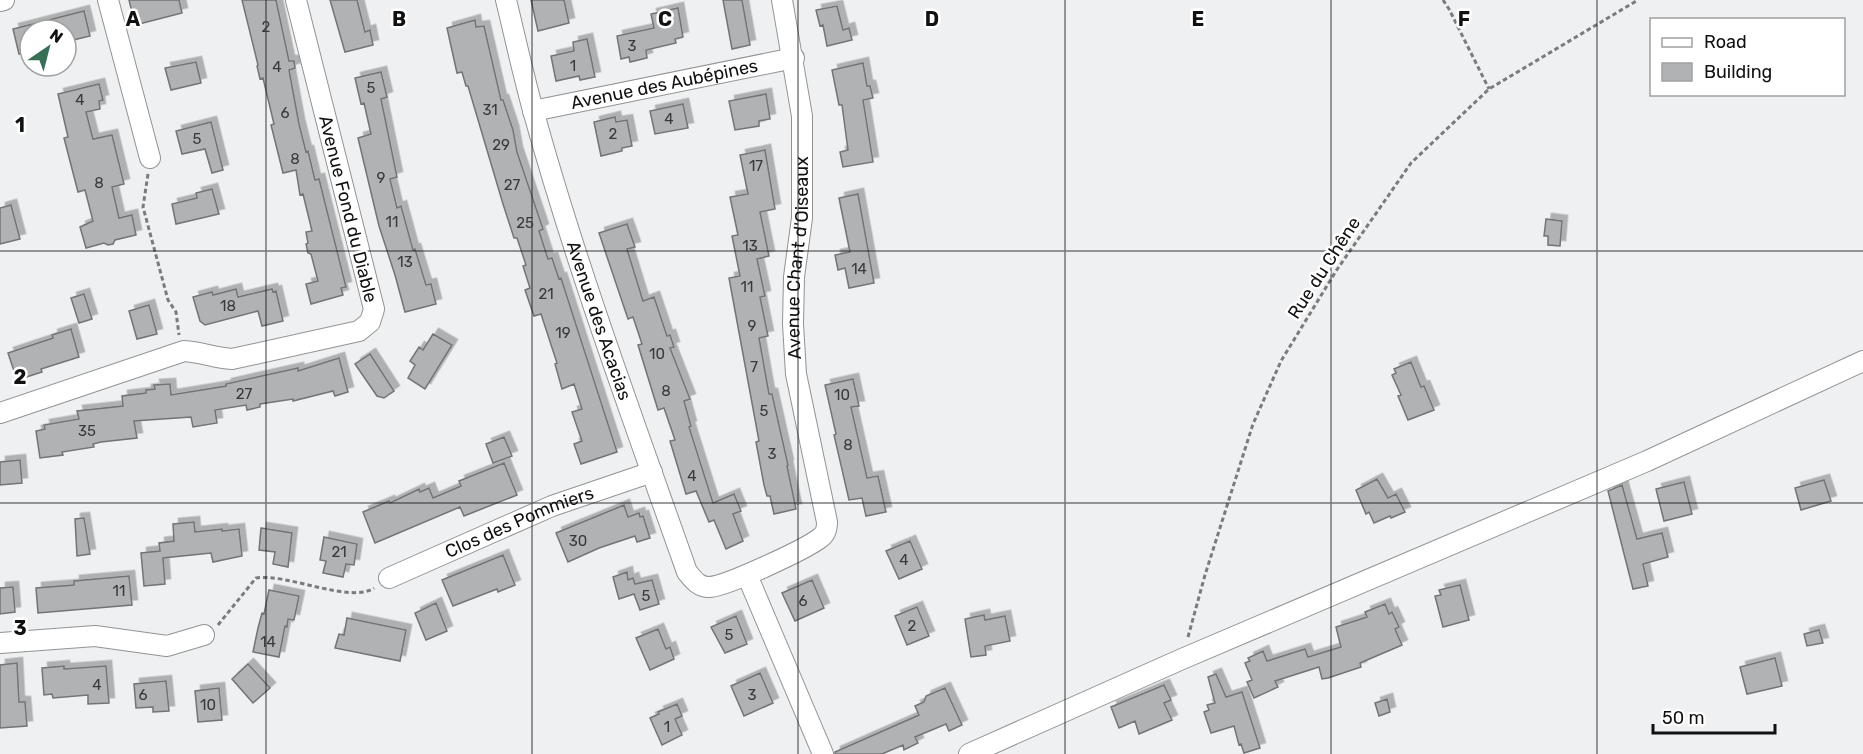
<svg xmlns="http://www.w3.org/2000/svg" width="1863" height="754" font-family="Rubik,sans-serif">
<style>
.building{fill:#b1b2b3;stroke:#737475;stroke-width:1.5;filter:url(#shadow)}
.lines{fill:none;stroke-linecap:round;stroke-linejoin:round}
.street-casing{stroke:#929394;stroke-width:22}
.path{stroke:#7b7b7c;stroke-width:3;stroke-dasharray:4.5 3;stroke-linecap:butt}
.street{stroke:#fff;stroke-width:20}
.grid{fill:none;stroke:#111112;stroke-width:1.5;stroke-opacity:0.55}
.labels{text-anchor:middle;stroke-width:5;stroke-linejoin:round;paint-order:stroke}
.number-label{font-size:15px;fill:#39393a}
.street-label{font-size:18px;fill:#111112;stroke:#fff}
.grid-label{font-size:20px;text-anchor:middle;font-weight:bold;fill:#111112;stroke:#fff;stroke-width:5;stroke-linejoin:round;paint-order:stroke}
</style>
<defs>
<filter id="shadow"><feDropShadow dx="5.5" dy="-5.5" stdDeviation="0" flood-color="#0004"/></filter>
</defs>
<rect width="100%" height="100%" fill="#eff0f1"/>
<path class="building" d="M 129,0 L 179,0 L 182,13 L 135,25 Z
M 242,0 L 276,0 L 289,61 L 294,61 L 295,68 L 289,70 L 299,124 L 306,152 L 308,151 L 315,180 L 319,179 L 346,287 L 341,288 L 343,295 L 311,304 L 306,284 L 318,281 L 311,254 L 308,253 L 306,244 L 308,243 L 306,232 L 312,231 L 303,194 L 300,195 L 296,170 L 283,173 L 271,125 L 274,124 L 263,78 L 260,79 L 257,66 L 258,65 Z
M 330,0 L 357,0 L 365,32 L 370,30 L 373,45 L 345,52 Z
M 531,0 L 564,0 L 569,23 L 538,31 Z
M 723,0 L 742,0 L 750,45 L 732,49 Z
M 837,6 L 843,30 L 849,28 L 852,40 L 827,46 L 823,25 L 820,26 L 816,10 Z
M 678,8 L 683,37 L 675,39 L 676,43 L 646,50 L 647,58 L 630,62 L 629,57 L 621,59 L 617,36 L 654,28 L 651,14 Z
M 84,11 L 90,36 L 73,40 L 72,36 L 66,38 L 66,30 L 30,30 L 30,51 L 19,54 L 13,29 Z
M 475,20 L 476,27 L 484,26 L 501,100 L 503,100 L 513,130 L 517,152 L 543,229 L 539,231 L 548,259 L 552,258 L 559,279 L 561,278 L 617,452 L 581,464 L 574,444 L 582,441 L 572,412 L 582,409 L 574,384 L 562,389 L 555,364 L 557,363 L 541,314 L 534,316 L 525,290 L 530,288 L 523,266 L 526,265 L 517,238 L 514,238 L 503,204 L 468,86 L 466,86 L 462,72 L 457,73 L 447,28 Z
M 587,39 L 595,77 L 580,80 L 579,76 L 556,81 L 551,56 L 574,51 L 573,42 Z
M 196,62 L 201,83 L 171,90 L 165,68 Z
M 863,63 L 867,86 L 870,86 L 873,98 L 863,100 L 873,162 L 843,167 L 840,152 L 848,150 L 842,105 L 839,105 L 832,70 Z
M 381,72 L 387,97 L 381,99 L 397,177 L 390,179 L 397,208 L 401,206 L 413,250 L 415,249 L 426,285 L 431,284 L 436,304 L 405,312 L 395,275 L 379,226 L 358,138 L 371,134 L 364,103 L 361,104 L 355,78 Z
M 99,84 L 103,100 L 99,101 L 100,109 L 86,112 L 93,139 L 112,135 L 124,184 L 112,187 L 119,218 L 132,215 L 136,235 L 115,240 L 113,244 L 108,245 L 104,243 L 86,248 L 80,227 L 93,221 L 85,190 L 78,192 L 64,138 L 68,137 L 58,94 Z
M 766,94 L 770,119 L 759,121 L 759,126 L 735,130 L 729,101 Z
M 683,104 L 688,128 L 655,134 L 650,111 Z
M 615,117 L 616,122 L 627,120 L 632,146 L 622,148 L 622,151 L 601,156 L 594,122 Z
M 211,122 L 223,170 L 212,173 L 205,149 L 182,154 L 176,131 Z
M 765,150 L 775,209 L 760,212 L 769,256 L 757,259 L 765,296 L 760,297 L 768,336 L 759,338 L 769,394 L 772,394 L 788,465 L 787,466 L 796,509 L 774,514 L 770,496 L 767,496 L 764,485 L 756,442 L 759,441 L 729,278 L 740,276 L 732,236 L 738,235 L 730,197 L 748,194 L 740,155 Z
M 212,189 L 219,214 L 176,224 L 172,204 L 197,198 L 196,193 Z
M 858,194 L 874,283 L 849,288 L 845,268 L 838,270 L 835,255 L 850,252 L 839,198 Z
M 11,205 L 20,239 L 0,244 L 0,208 Z
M 1546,219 L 1562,221 L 1560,246 L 1548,245 L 1548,236 L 1544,236 Z
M 627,224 L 635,247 L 627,249 L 643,301 L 654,297 L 667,336 L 670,335 L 674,347 L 670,348 L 690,399 L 684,401 L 691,426 L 689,427 L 713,503 L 734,494 L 741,511 L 733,514 L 743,541 L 726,549 L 714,520 L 709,522 L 696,491 L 686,494 L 670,441 L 675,440 L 664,408 L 658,410 L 638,345 L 642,344 L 633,317 L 628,319 L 599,233 Z
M 236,289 L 238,297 L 272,289 L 273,292 L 276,291 L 283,321 L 262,326 L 258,311 L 205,325 L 200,321 L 193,297 L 212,292 L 213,295 Z
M 84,294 L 92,319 L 79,323 L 71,298 Z
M 149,305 L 157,334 L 137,339 L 129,311 Z
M 71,329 L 79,357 L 41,369 L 42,372 L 17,380 L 8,353 L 53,338 L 52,335 Z
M 433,334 L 452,345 L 425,389 L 408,378 L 415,365 L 410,361 L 419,347 L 423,350 Z
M 370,354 L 394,391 L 384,398 L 377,396 L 355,364 Z
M 339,358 L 348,392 L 335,396 L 333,391 L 293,401 L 293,399 L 260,404 L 260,407 L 247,410 L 246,405 L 215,410 L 217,423 L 193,427 L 191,417 L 134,421 L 137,438 L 101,442 L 93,444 L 94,447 L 62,452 L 63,455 L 40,458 L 36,431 L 45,429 L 44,425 L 79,419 L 77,411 L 123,406 L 122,396 L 146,393 L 146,390 L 155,389 L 154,385 L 170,384 L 171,395 L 226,386 L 226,384 L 298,368 L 298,371 Z
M 1411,362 L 1421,387 L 1424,386 L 1434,410 L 1408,420 L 1398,396 L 1401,395 L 1392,375 L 1396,373 L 1394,369 Z
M 853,379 L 859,406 L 851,407 L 867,478 L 878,476 L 886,512 L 866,516 L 862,498 L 849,500 L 834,435 L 836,434 L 825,385 Z
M 504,437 L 512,456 L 493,463 L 486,444 Z
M 20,460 L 22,483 L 0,485 L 0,462 Z
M 504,463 L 517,495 L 464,516 L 460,507 L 375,543 L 363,512 L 389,501 L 390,503 L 419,489 L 420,492 L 429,488 L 433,498 L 461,486 L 459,481 Z
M 1377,479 L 1388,498 L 1396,494 L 1405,512 L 1391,518 L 1390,516 L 1374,523 L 1369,512 L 1366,514 L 1356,490 Z
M 1824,480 L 1831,501 L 1801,510 L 1795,488 Z
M 1684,482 L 1692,514 L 1664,521 L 1656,489 Z
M 1622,485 L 1637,539 L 1662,533 L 1668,557 L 1643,564 L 1648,586 L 1633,589 L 1608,491 Z
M 624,505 L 628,517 L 639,513 L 640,517 L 643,516 L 650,538 L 637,542 L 635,536 L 599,548 L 568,562 L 556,533 Z
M 84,518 L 90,554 L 77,556 L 75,519 Z
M 194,522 L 195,532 L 222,529 L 222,531 L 239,529 L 242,556 L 213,562 L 211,553 L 163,558 L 165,584 L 144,586 L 141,553 L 160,551 L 159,543 L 174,541 L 173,524 Z
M 261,528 L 292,533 L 288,567 L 273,564 L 275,552 L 259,550 Z
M 324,537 L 357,544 L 354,565 L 346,564 L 343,577 L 323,573 L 326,561 L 320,560 Z
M 910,541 L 922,569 L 899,579 L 886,551 Z
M 503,555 L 515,585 L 498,592 L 497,589 L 453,606 L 442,580 Z
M 627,572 L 628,580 L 633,578 L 635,584 L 652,580 L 659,604 L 640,610 L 634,594 L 619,599 L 613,577 Z
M 129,576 L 132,605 L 38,613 L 36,588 L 74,585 L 74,581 Z
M 812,580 L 824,608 L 795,621 L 782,593 Z
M 1460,585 L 1469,620 L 1443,627 L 1435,596 L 1441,595 L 1439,590 Z
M 13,587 L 15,612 L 0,614 L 0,588 Z
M 269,590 L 299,596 L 294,620 L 288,619 L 287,627 L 285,626 L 279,657 L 253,652 L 258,628 L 262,613 L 264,614 Z
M 436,603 L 447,631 L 426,640 L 415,613 Z
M 1385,604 L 1389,614 L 1392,612 L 1399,627 L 1395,629 L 1402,645 L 1360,663 L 1361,667 L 1328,678 L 1322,679 L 1319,667 L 1275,681 L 1278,687 L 1254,698 L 1247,682 L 1252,680 L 1245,663 L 1250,661 L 1248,658 L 1263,651 L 1267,661 L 1305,649 L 1308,657 L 1341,647 L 1336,627 L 1367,617 L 1365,612 Z
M 917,607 L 929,636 L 907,645 L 895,616 Z
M 984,615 L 985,620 L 1005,616 L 1010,641 L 985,646 L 986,655 L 971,657 L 965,619 Z
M 736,616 L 747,644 L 725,653 L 711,627 Z
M 347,618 L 406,630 L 400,661 L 335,648 L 339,634 L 344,635 Z
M 658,629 L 666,649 L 670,647 L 674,659 L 650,670 L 636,638 Z
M 1819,630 L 1823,643 L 1807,646 L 1804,634 Z
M 1775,658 L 1782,686 L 1747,694 L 1740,667 Z
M 17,663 L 19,702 L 25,702 L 27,726 L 0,728 L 0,665 Z
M 248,664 L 270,688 L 253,703 L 232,679 Z
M 64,666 L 64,669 L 106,666 L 109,703 L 88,704 L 88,695 L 53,698 L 52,694 L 44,695 L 42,668 Z
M 760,673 L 773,703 L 744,716 L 731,686 Z
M 1216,674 L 1226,697 L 1242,692 L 1260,748 L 1244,753 L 1241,744 L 1239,745 L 1234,726 L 1211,733 L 1204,712 L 1209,710 L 1207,705 L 1215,703 L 1208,677 Z
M 166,681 L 169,711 L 153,712 L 153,707 L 136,708 L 134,684 Z
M 1164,685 L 1171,700 L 1164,703 L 1172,720 L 1139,734 L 1135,721 L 1119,728 L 1111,707 Z
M 219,688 L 222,720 L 198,722 L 195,691 Z
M 945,688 L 962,725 L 949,731 L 946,724 L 915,737 L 918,743 L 904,750 L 903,745 L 882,754 L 835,754 L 835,752 L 919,715 L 915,706 L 924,702 L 926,696 Z
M 1387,699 L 1390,712 L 1379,716 L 1375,703 Z
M 677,704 L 682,716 L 675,719 L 682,735 L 662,745 L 650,718 L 659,714 L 658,712 Z"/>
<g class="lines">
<defs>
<g id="street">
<path d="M 108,0 L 150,158"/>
<path id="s1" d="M 506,0 C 515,37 523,74 533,110 C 576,266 633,419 687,572 C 693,579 698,587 709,587 C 725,587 806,549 820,538 C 826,534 827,529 827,522 L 796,374 L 793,324 L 794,277 L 802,218 L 802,116 L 782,0"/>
<path d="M 0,1 L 4,0"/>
<path id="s2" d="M 533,111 L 794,58"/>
<path d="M 0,413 L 184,351 C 201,352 215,358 232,359 L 359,331 L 370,322 L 374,309 L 296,0"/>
<path d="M 747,575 L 823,754"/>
<path id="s3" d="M 389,578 L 552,506 L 652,472"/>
<path d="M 0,643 L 95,636 L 167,646 L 204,635"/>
<path d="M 969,754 L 1182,659 L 1647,461 L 1863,361"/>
</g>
</defs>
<use href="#street" class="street-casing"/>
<path class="path" d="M 1443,0 L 1449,9 L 1489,89
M 148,174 L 143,207 L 168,300 L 176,312 L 179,335
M 218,625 L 256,578 C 287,573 350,604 374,588
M 1188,637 L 1205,575 L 1253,424 L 1281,361 L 1336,271 L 1411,163 L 1489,89 L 1638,0"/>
<use href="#street" class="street"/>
</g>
<path class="grid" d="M 266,0 L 266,754M 532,0 L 532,754M 798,0 L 798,754M 1065,0 L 1065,754M 1331,0 L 1331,754M 1597,0 L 1597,754M 0,251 L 1863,251M 0,503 L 1863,503"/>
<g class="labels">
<g class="number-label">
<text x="266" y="32">2</text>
<text x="632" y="51">3</text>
<text x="573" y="71">1</text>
<text x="277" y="72">4</text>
<text x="371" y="93">5</text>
<text x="80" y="105">4</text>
<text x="490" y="115">31</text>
<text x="285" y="118">6</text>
<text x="669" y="124">4</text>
<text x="613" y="139">2</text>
<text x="197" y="144">5</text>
<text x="501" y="150">29</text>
<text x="295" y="164">8</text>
<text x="756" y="171">17</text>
<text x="381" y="183">9</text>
<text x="99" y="188">8</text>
<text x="512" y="190">27</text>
<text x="392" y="227">11</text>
<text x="525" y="228">25</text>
<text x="750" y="251">13</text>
<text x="405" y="267">13</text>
<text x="859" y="274">14</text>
<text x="747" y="292">11</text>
<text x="546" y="299">21</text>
<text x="228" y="311">18</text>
<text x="752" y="331">9</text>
<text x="563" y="338">19</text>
<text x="657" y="359">10</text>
<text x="754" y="372">7</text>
<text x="666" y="396">8</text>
<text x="244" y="399">27</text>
<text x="842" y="400">10</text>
<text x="764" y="416">5</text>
<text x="87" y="436">35</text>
<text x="848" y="450">8</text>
<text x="772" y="459">3</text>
<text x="692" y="481">4</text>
<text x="578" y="546">30</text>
<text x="339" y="557">21</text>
<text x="904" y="565">4</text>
<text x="119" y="596">11</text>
<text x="646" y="601">5</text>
<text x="803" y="606">6</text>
<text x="912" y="631">2</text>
<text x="729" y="640">5</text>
<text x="268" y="647">14</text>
<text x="97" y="690">4</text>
<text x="143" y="700">6</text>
<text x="752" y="700">3</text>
<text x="208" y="710">10</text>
<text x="667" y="732">1</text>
</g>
<g class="street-label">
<text dy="6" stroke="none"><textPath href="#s2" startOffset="134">Avenue des Aubépines</textPath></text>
<text transform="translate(348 209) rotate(76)" y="6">Avenue Fond du Diable</text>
<text dy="6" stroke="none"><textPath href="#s1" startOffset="1036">Avenue Chant d'Oiseaux</textPath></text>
<text transform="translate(1324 268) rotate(-57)" y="6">Rue du Chêne</text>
<text dy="6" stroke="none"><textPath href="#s1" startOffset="334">Avenue des Acacias</textPath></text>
<text dy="6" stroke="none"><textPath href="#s3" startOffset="142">Clos des Pommiers</textPath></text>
</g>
</g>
<g class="grid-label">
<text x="133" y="26">A</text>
<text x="399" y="26">B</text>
<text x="665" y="26">C</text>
<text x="932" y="26">D</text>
<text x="1198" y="26">E</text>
<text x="1464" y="26">F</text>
<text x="20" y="132">1</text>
<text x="20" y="384">2</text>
<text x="20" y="635">3</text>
</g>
<rect x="1650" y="18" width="195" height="78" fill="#ffffff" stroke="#a0a0a0" stroke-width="1.5"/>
<rect x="1662" y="38" width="30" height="9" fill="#ffffff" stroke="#a0a0a0" stroke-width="1.5"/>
<text x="1704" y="48" font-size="18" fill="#111112">Road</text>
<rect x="1662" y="63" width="30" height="18" fill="#b1b2b3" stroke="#a0a0a0" stroke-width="1.5"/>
<text x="1704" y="78" font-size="18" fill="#111112">Building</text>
<g transform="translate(48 48) rotate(35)"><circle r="28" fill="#ffffff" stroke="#a0a0a0" stroke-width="1.5"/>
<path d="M0-4.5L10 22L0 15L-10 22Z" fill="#376f57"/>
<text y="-9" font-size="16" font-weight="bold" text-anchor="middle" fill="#111112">N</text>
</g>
<path d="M1653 724v9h122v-9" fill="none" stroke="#111112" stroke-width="3"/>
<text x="1662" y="724" font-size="18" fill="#111112" stroke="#ffffff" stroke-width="4.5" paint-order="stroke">50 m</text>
</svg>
